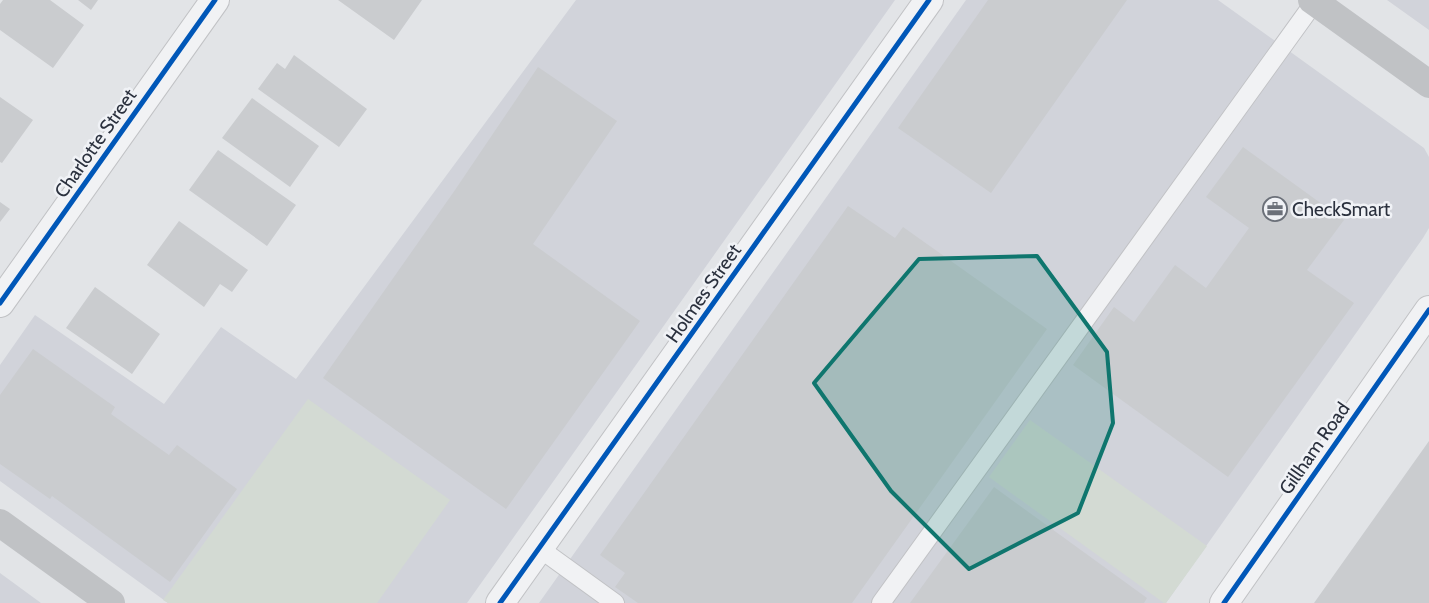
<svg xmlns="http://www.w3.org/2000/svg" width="1429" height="603" font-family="Cabin,sans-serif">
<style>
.built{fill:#d1d3da}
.green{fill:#d3dad3}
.building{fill:#cacccf}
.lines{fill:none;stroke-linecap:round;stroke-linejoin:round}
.lane-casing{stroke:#c1c2c5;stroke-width:20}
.street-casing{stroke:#c1c2c5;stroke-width:30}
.lane{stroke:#f1f2f4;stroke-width:18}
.street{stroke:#f1f2f4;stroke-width:28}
.secondary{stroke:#c0c2c5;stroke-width:28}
.cycleway-casing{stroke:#f0f2f6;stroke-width:8}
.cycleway{stroke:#0057b8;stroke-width:5}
.marked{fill:#0f766e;fill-opacity:0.2;stroke:#0f766e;stroke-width:4;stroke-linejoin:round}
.labels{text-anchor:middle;stroke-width:5;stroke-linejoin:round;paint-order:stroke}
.street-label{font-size:19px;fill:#2b313e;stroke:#f0f2f6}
.poi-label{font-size:19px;fill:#2b313e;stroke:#f0f2f6;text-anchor:start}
</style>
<rect width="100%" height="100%" fill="#e2e4e7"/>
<path class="built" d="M 576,0 L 895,0 L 467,603 L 168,603 L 0,481 L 0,365 L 35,315 L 164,404 L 221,327 L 296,379 Z
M 966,0 L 1218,0 L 1424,148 L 1429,157 L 1429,228 L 1423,238 L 1166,603 L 539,603 Z
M 1387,0 L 1429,0 L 1429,30 Z
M 0,573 L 41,603 L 0,603 Z"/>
<path class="green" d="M 308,399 L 450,500 L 377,603 L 168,603 L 163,600 Z
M 1030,420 L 1207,546 L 1166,603 L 1164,603 L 989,477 Z"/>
<path class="building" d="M 3,0 L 50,0 L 84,25 L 53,68 L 0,30 L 0,4 Z
M 78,0 L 98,0 L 91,10 Z
M 338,0 L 422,0 L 394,40 Z
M 988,0 L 1127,0 L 991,193 L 898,128 Z
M 294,55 L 367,109 L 339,147 L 258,89 L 277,63 L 285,69 Z
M 538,67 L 617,121 L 533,244 L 640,321 L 506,509 L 323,378 L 455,190 Z
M 0,97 L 33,120 L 2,163 L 0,162 Z
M 252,98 L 319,146 L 290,187 L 222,138 Z
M 1243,147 L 1344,220 L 1307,270 L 1354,303 L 1228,477 L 1073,365 L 1114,307 L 1134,322 L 1175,265 L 1206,288 L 1249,228 L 1206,197 Z
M 218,150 L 296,205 L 267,246 L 189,190 Z
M 0,202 L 10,209 L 0,222 Z
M 848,206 L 895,238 L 903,227 L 1047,329 L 852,603 L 638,603 L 615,587 L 625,573 L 600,555 Z
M 179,221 L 248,270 L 232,292 L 220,284 L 204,307 L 147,265 Z
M 95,287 L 160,334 L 132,374 L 66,328 Z
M 33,349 L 115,407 L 111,414 L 169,455 L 177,445 L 237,489 L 170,582 L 52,496 L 50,499 L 0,464 L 0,395 Z
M 1429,441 L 1429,603 L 1314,603 Z
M 994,487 L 1147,598 L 1144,603 L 910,603 Z"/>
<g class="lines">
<defs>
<path id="lane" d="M 539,548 L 615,603
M 881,603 L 1316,0"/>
<path id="street" d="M 0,303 L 215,0
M 500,603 L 929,0
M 1224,603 L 1429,310"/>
</defs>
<use href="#lane" class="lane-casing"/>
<use href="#street" class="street-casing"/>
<use href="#lane" class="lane"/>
<use href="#street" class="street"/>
<path class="secondary" d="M 1312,0 L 1429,84
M 0,523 L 111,603"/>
<defs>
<path id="cycleway" d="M 0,303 L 215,0
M 500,603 L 929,0
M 1224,603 L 1429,310"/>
</defs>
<use href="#cycleway" class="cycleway-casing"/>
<use href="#cycleway" class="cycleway"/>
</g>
<path class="marked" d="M 1037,256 L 1107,352 L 1113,423 L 1078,513 L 969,569 L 891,491 L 814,383 L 919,259 Z"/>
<defs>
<symbol id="office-ring" viewBox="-11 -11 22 22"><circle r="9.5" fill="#f0f2f6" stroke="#6b7079" stroke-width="1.5"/><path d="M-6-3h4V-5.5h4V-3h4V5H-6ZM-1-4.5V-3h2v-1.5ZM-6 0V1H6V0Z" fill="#6b7079"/></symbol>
</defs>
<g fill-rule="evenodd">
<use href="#office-ring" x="1261" y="195" width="28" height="28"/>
</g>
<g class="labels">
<g class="street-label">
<text transform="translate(95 143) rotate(-55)" y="7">Charlotte Street</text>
<text transform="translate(703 293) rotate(-55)" y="7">Holmes Street</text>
<text transform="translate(1314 448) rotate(-55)" y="7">Gillham Road</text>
</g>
<g class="poi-label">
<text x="1292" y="216">CheckSmart</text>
</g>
</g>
</svg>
